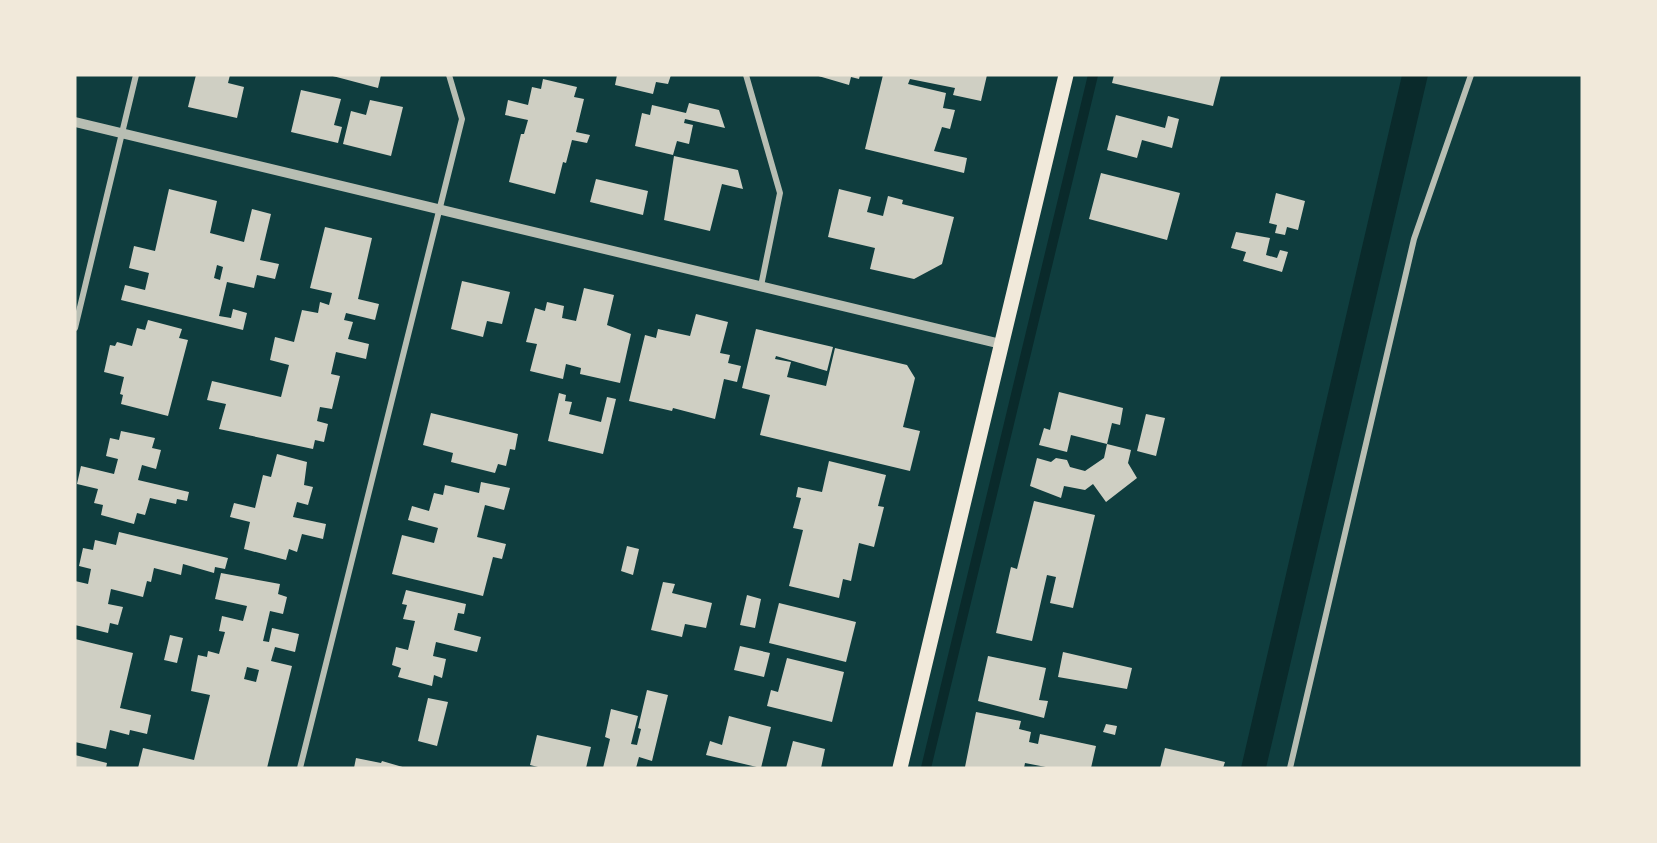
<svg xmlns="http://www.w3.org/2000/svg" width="1657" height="843" font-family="'Sofia Sans Condensed',sans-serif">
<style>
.water{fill:#0a2a2b}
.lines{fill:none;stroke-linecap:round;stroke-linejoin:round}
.stream{stroke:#0a2a2b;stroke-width:10}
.building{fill:#cfcfc3;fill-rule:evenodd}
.minor{stroke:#b8beb3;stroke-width:6}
.tertiary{stroke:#b8beb3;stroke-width:10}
.primary{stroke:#f1e9da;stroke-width:15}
</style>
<rect width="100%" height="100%" fill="#0f3d3e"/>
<path class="water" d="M 1402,75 L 1428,75 L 1266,768 L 1241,768 Z"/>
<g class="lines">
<path class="stream" d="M 926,768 L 1093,75"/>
</g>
<path class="building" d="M 196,75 L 230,75 L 228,83 L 244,87 L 237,118 L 188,107 Z
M 329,75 L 381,75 L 378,88 Z
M 617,75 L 671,75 L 668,84 L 656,82 L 653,94 L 615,85 Z
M 815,75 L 860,75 L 859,79 L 851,77 L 849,85 Z
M 883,75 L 987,75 L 981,101 L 953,95 L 955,88 L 910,79 L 908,84 L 946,93 L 943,108 L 955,110 L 950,129 L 942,127 L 934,151 L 967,158 L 964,173 L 865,149 Z
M 1114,75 L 1221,75 L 1213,106 L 1112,83 Z
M 543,79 L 577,87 L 574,97 L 584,99 L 576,132 L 590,135 L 587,143 L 572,140 L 566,163 L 563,162 L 555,194 L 509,182 L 521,134 L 524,134 L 528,120 L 505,115 L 508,100 L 528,105 L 532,87 L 541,89 Z
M 301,90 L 341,99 L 334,125 L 342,127 L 338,143 L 291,132 Z
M 370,100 L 403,107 L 391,156 L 343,144 L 351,111 L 366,115 Z
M 689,103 L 719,110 L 725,128 L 685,119 L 684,123 L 693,125 L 689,144 L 677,141 L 673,155 L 635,146 L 642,113 L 650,115 L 652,105 L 686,113 Z
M 1116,115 L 1165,128 L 1168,116 L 1179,119 L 1172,148 L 1142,140 L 1137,158 L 1107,150 Z
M 674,156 L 738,170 L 743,189 L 722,184 L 710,231 L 664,220 Z
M 1101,173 L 1180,193 L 1167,240 L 1089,219 Z
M 596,179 L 648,191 L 643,215 L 590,202 Z
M 169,189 L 217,201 L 210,233 L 244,242 L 252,209 L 271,214 L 260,260 L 279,264 L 275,279 L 257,275 L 254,288 L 227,282 L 219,316 L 231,318 L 233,309 L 247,313 L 243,330 L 121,300 L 125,285 L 145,290 L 149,273 L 129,268 L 134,246 L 155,251 ZM 217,265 L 223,267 L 220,280 L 214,278 Z
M 839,189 L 871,197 L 867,212 L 883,216 L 888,196 L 903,200 L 902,204 L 954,217 L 942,264 L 914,279 L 870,269 L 875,248 L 828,237 Z
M 1276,193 L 1305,201 L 1298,230 L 1287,227 L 1285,235 L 1275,233 L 1277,225 L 1269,223 Z
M 325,227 L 372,238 L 358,299 L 379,304 L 375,320 L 346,313 L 344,320 L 353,322 L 348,339 L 369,344 L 366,359 L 336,352 L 331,374 L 340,376 L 332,409 L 320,407 L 317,421 L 328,424 L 324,442 L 315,440 L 313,449 L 219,429 L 226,404 L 207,400 L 212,381 L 281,397 L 289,365 L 270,360 L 275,337 L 294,342 L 302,310 L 318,313 L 320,302 L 329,305 L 332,293 L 310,288 Z
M 1236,232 L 1270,238 L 1266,255 L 1277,258 L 1280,250 L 1288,252 L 1282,272 L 1243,261 L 1246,252 L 1231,248 Z
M 462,281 L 510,292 L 502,324 L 487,321 L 483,337 L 451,329 Z
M 584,288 L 614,295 L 607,325 L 631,334 L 620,383 L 580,374 L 581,368 L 566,364 L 563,379 L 530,371 L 537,344 L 526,342 L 535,308 L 545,311 L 547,302 L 564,306 L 562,318 L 576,321 Z
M 696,314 L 728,322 L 720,353 L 730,355 L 728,363 L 741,366 L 737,382 L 724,379 L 715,419 L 673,408 L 672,411 L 629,401 L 645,335 L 656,338 L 658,329 L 690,336 Z
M 148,320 L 182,329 L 179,338 L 188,340 L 168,416 L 121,404 L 123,395 L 120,394 L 124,377 L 104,372 L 110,345 L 115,346 L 117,342 L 132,346 L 137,328 L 145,330 Z
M 756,329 L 833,347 L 827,371 L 776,356 L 775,359 L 791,362 L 787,377 L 826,386 L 835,348 L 907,365 L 915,378 L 903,427 L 920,431 L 910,471 L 760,435 L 770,395 L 742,388 Z
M 1059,392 L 1123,408 L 1120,425 L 1112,423 L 1107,444 L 1071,435 L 1067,452 L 1039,445 L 1044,428 L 1050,430 Z
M 559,393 L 566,395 L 565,401 L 572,402 L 569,414 L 601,422 L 607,397 L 616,399 L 603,454 L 548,441 Z
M 431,413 L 518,434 L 515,450 L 510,449 L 506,466 L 498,464 L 495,473 L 451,462 L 453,453 L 423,445 Z
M 1146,414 L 1165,418 L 1156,456 L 1137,451 Z
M 121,431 L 155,438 L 152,448 L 161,450 L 156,469 L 142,465 L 138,480 L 189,492 L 187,501 L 177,499 L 176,504 L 150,498 L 145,515 L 137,513 L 134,524 L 101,515 L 103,505 L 94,503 L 98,489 L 77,484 L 81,466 L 114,474 L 118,459 L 106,456 L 110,438 L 119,440 Z
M 1107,444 L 1131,450 L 1128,463 L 1137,478 L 1106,502 L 1093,484 L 1085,490 L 1064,486 L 1061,498 L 1030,486 L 1037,458 L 1051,462 L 1056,458 L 1067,460 L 1070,467 L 1085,471 L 1104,458 Z
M 277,454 L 307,462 L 304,485 L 313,487 L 308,505 L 297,502 L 293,517 L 326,524 L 323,539 L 302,534 L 297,552 L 289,549 L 286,560 L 244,549 L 250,522 L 230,517 L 234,503 L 255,508 L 263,475 L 271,477 Z
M 829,461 L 886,475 L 878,506 L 884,507 L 874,547 L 859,543 L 851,581 L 843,579 L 839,598 L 789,586 L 803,530 L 793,528 L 801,498 L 796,497 L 798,487 L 822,492 Z
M 481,482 L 510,488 L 504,510 L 485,505 L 477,537 L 506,544 L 502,559 L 493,557 L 483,596 L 392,574 L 402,535 L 434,543 L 438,528 L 408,520 L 412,506 L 429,511 L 434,493 L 443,495 L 445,485 L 479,493 Z
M 1034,501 L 1095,515 L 1073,608 L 1050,603 L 1056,577 L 1047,575 L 1032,641 L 996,633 L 1011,567 L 1017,569 Z
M 119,532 L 228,558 L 225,569 L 215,567 L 214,573 L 183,564 L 181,575 L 154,568 L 151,582 L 147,581 L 143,597 L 111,589 L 108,604 L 123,607 L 118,625 L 110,623 L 108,633 L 75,625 L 75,581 L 88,584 L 91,569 L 79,566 L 83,548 L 93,550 L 95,540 L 116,545 Z
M 627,546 L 639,549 L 633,575 L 621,571 Z
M 221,573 L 280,584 L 278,594 L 287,597 L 283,614 L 270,611 L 263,641 L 269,642 L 272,628 L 299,634 L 295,652 L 275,647 L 271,661 L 292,666 L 267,768 L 138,768 L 143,748 L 194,760 L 210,695 L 191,691 L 198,655 L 207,657 L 208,651 L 219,654 L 225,632 L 219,631 L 222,616 L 243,621 L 247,606 L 215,599 ZM 247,667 L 259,670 L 256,682 L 244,679 Z
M 663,582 L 675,584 L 672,593 L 712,603 L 706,628 L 685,624 L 682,637 L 651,630 Z
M 406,590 L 466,604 L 464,614 L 458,613 L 454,630 L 481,637 L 477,652 L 436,642 L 433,656 L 446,659 L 442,678 L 434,675 L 432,686 L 398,677 L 401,668 L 392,665 L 396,647 L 408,650 L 415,621 L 403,619 L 407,605 L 402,604 Z
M 747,595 L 761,599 L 755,628 L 740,625 Z
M 779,603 L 856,622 L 846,662 L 769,643 Z
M 170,635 L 183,638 L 177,663 L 164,660 Z
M 75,639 L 133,653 L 120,708 L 151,715 L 147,734 L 130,730 L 129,735 L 110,730 L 106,749 L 75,742 Z
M 740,646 L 770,653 L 764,677 L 734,670 Z
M 1063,652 L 1132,668 L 1127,689 L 1058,677 Z
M 988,656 L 1046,668 L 1039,700 L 1048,701 L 1044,718 L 978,701 Z
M 787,658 L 844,672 L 832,722 L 767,706 L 771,690 L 778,692 Z
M 647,690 L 668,695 L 652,761 L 639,757 L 636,768 L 603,768 L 610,739 L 605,737 L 611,709 L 638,716 L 631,744 L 637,745 L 641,729 L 638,728 Z
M 428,698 L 448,702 L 437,746 L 418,741 Z
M 976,712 L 1021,721 L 1019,729 L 1031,732 L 1029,742 L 1038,744 L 1040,734 L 1096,746 L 1091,768 L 1051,768 L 1025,763 L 1024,768 L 965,767 Z
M 729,716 L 771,727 L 761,768 L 706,755 L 710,741 L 722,745 Z
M 1106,724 L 1117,726 L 1115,735 L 1103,732 Z
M 537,735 L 591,747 L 586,768 L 542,768 L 530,765 Z
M 793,741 L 825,749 L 821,768 L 786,768 Z
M 1165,748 L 1225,762 L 1223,768 L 1160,768 Z
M 75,755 L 107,763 L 106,768 L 75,768 Z
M 356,758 L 381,763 L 382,761 L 406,768 L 354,768 Z"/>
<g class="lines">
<path class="minor" d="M 746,75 L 780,193 L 761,286
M 75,328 L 136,75
M 300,768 L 462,119 L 449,75
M 1290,768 L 1414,239 L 1471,75"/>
<path class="tertiary" d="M 75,122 L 1001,344"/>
<path class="primary" d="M 900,768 L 1066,75"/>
</g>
<rect width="1657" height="843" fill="none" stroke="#f1e9da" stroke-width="153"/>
</svg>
